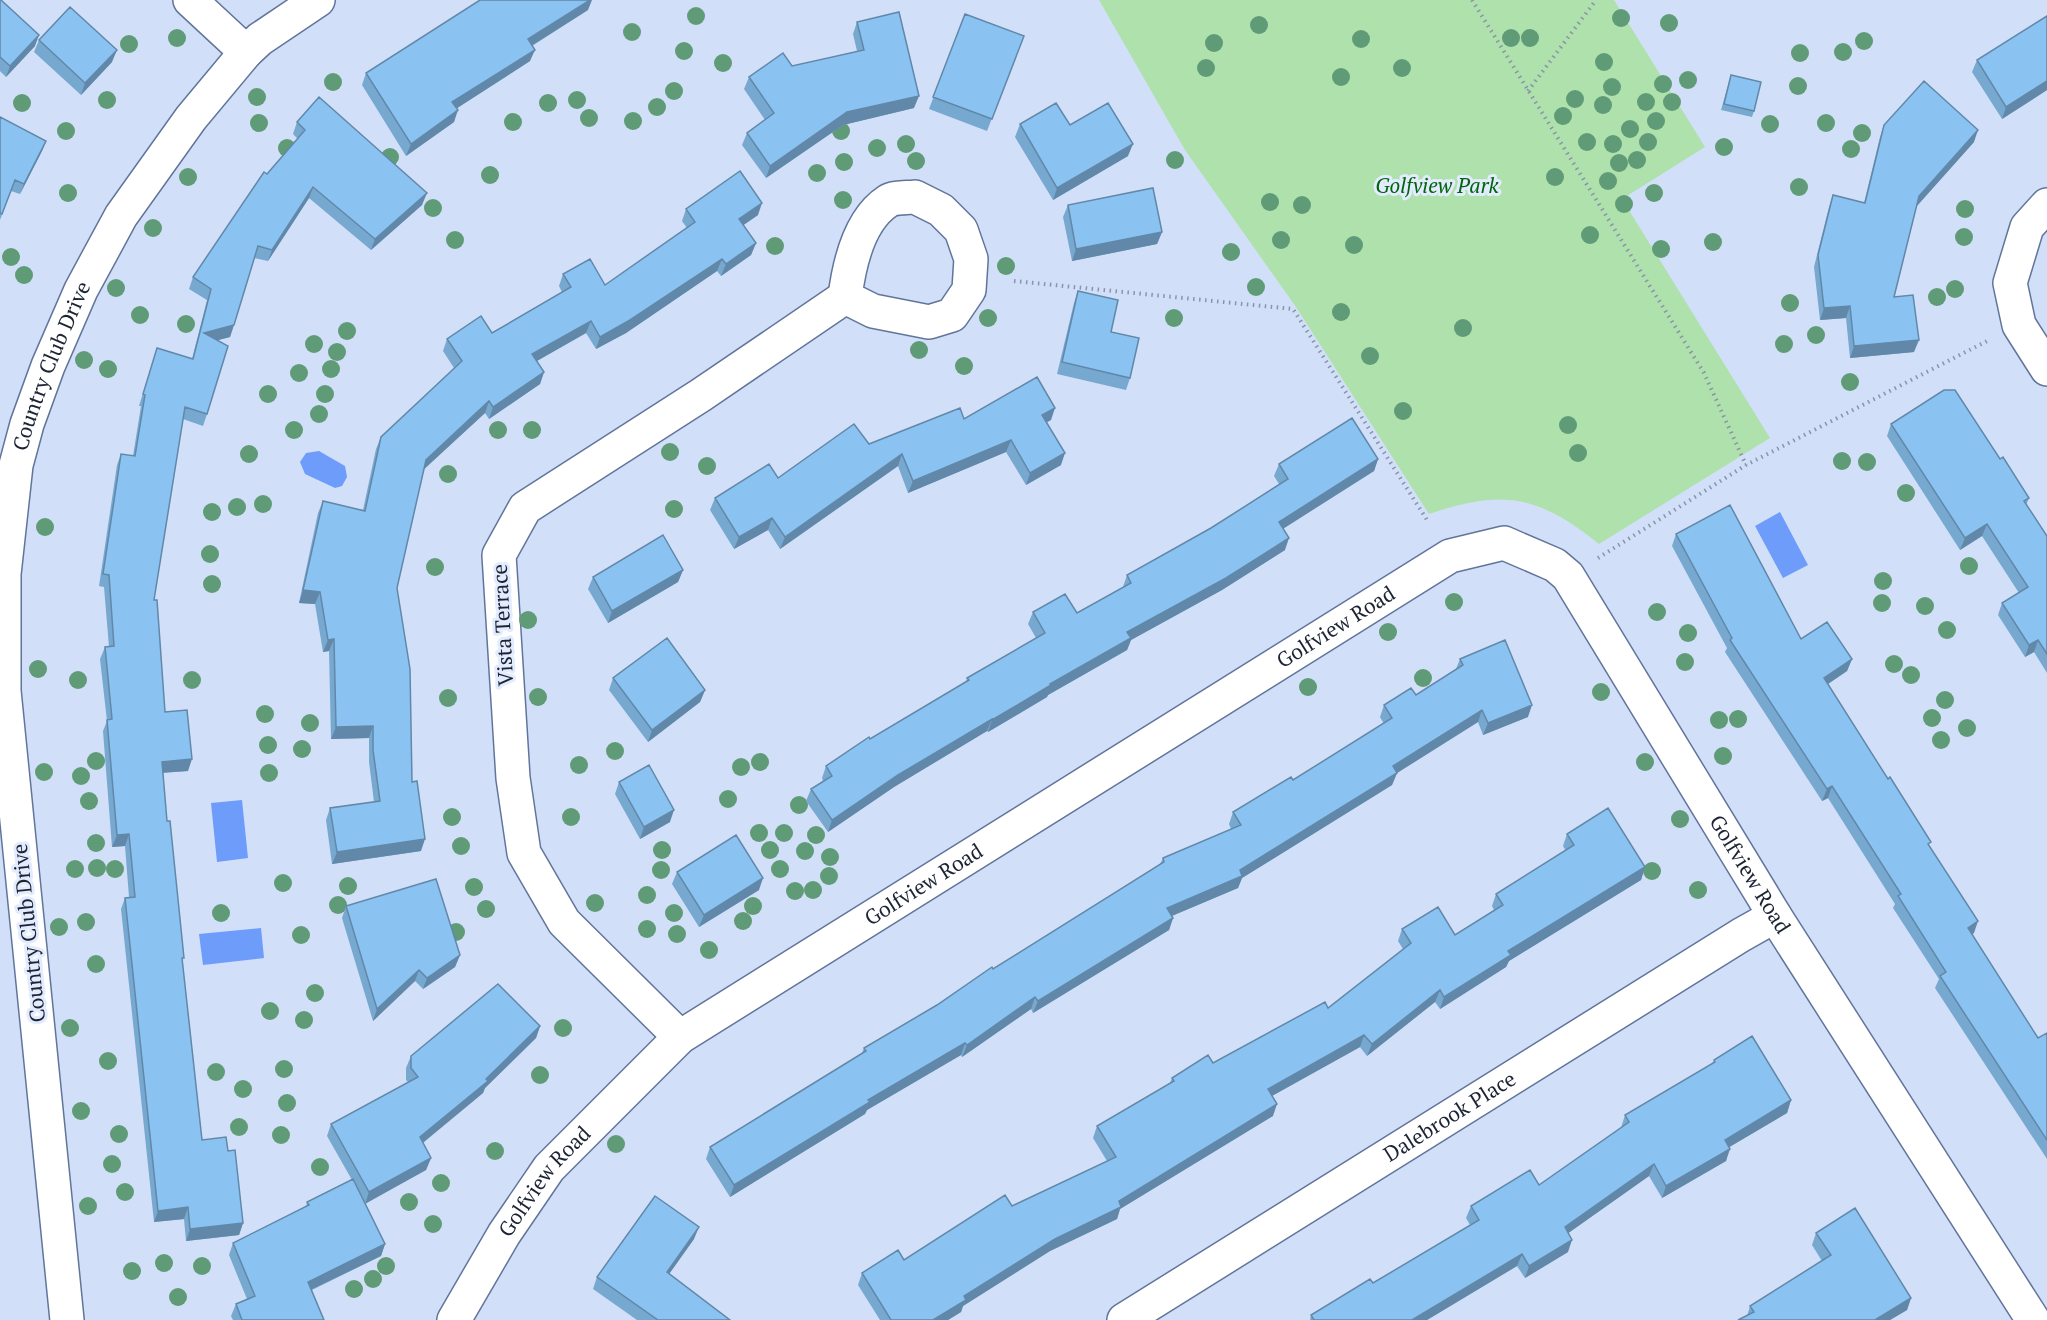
<svg xmlns="http://www.w3.org/2000/svg" width="2047" height="1320" font-family="'PT Serif',serif">
<style>
.green{fill:#aee1ab}
.water{fill:#6e9cfa}
.lines{fill:none;stroke-linecap:round;stroke-linejoin:round}
.minor-casing{stroke:#61759b;stroke-width:36}
.path{stroke:#8994aa;stroke-width:4;stroke-dasharray:1.5 4.5;stroke-linecap:butt}
.minor{stroke:#fff;stroke-width:33}
.tree{fill:#609b77}
.wall{fill:#77a8d0}
.shaded-wall{fill:#6188a9}
.building{fill:#8ac3f2;stroke:#6188a9;stroke-width:1.5}
.labels{text-anchor:middle;stroke-width:6;stroke-linejoin:round;paint-order:stroke}
.park-label{font-size:21px;font-style:italic;fill:#02640d;stroke:#e3ecfe}
.street-label{font-size:21px;fill:#1c2434;stroke:#e3ecfe}
</style>
<rect width="100%" height="100%" fill="#d2dff9"/>
<path class="green" d="M 1099,0 L 1614,0 L 1705,147 L 1622,199 L 1770,438 L 1599,544 C 1538,495 1503,489 1429,514 L 1296,307 L 1185,150 Z"/>
<path class="water" d="M 319,451 L 345,466 L 347,477 L 342,486 L 335,488 L 305,474 L 300,462 L 306,453 Z
M 1780,512 L 1808,565 L 1783,578 L 1755,526 Z
M 242,800 L 248,858 L 217,862 L 211,803 Z
M 261,928 L 264,958 L 203,965 L 199,934 Z"/>
<g class="lines">
<defs>
<g id="minor">
<path d="M 190,0 L 246,52"/>
<path d="M 915,197 L 941,210 L 961,230 L 971,259 L 969,290 L 952,315 L 929,322 L 873,311 L 845,297 C 849,265 859,220 888,201 C 894,197 907,198 915,197 Z"/>
<path d="M 2047,205 L 2027,227 L 2010,283 L 2019,325 L 2047,369"/>
<path d="M 680,1037 L 564,922 L 524,853 L 513,778 L 499,555 L 525,508 L 701,395 L 845,297"/>
<path id="s1" d="M 67,1320 L 4,691 L 4,574 L 16,465 L 27,424 L 48,366 L 81,290 L 121,216 L 191,118 L 246,52 L 260,39 L 318,0"/>
<path id="s2" d="M 454,1320 L 504,1234 L 549,1168 L 680,1037 L 1450,556 L 1504,543 L 1555,565 L 1568,576 L 1775,916 L 2033,1320"/>
<path id="s3" d="M 1124,1320 L 1741,935 L 1775,916"/>
</g>
</defs>
<use href="#minor" class="minor-casing"/>
<path class="path" d="M 1472,0 L 1704,373 L 1746,465
M 1528,91 L 1596,0
M 1014,281 L 1293,309 L 1427,520
M 1598,558 L 1746,465 L 1989,340"/>
<use href="#minor" class="minor"/>
</g>
<g class="tree">
<circle cx="696" cy="16" r="9"/>
<circle cx="1621" cy="18" r="9"/>
<circle cx="1669" cy="23" r="9"/>
<circle cx="1259" cy="25" r="9"/>
<circle cx="632" cy="32" r="9"/>
<circle cx="177" cy="38" r="9"/>
<circle cx="1511" cy="38" r="9"/>
<circle cx="1530" cy="38" r="9"/>
<circle cx="1361" cy="39" r="9"/>
<circle cx="1864" cy="41" r="9"/>
<circle cx="1214" cy="43" r="9"/>
<circle cx="129" cy="44" r="9"/>
<circle cx="684" cy="51" r="9"/>
<circle cx="1843" cy="52" r="9"/>
<circle cx="1800" cy="53" r="9"/>
<circle cx="1604" cy="62" r="9"/>
<circle cx="723" cy="63" r="9"/>
<circle cx="1206" cy="68" r="9"/>
<circle cx="1402" cy="68" r="9"/>
<circle cx="1341" cy="77" r="9"/>
<circle cx="1688" cy="80" r="9"/>
<circle cx="333" cy="82" r="9"/>
<circle cx="1663" cy="84" r="9"/>
<circle cx="1798" cy="86" r="9"/>
<circle cx="1612" cy="87" r="9"/>
<circle cx="674" cy="91" r="9"/>
<circle cx="257" cy="97" r="9"/>
<circle cx="1575" cy="99" r="9"/>
<circle cx="107" cy="100" r="9"/>
<circle cx="577" cy="100" r="9"/>
<circle cx="1646" cy="102" r="9"/>
<circle cx="1672" cy="102" r="9"/>
<circle cx="22" cy="103" r="9"/>
<circle cx="548" cy="103" r="9"/>
<circle cx="1603" cy="105" r="9"/>
<circle cx="657" cy="107" r="9"/>
<circle cx="1563" cy="116" r="9"/>
<circle cx="589" cy="118" r="9"/>
<circle cx="633" cy="121" r="9"/>
<circle cx="1656" cy="121" r="9"/>
<circle cx="513" cy="122" r="9"/>
<circle cx="259" cy="123" r="9"/>
<circle cx="1826" cy="123" r="9"/>
<circle cx="1770" cy="124" r="9"/>
<circle cx="1630" cy="129" r="9"/>
<circle cx="66" cy="131" r="9"/>
<circle cx="841" cy="131" r="9"/>
<circle cx="1862" cy="133" r="9"/>
<circle cx="1587" cy="142" r="9"/>
<circle cx="1648" cy="142" r="9"/>
<circle cx="906" cy="144" r="9"/>
<circle cx="1613" cy="144" r="9"/>
<circle cx="1724" cy="147" r="9"/>
<circle cx="287" cy="148" r="9"/>
<circle cx="877" cy="148" r="9"/>
<circle cx="1851" cy="149" r="9"/>
<circle cx="390" cy="157" r="9"/>
<circle cx="1175" cy="160" r="9"/>
<circle cx="1637" cy="160" r="9"/>
<circle cx="916" cy="161" r="9"/>
<circle cx="844" cy="162" r="9"/>
<circle cx="1619" cy="163" r="9"/>
<circle cx="817" cy="173" r="9"/>
<circle cx="490" cy="175" r="9"/>
<circle cx="188" cy="177" r="9"/>
<circle cx="1555" cy="177" r="9"/>
<circle cx="1608" cy="181" r="9"/>
<circle cx="1799" cy="187" r="9"/>
<circle cx="68" cy="193" r="9"/>
<circle cx="1654" cy="193" r="9"/>
<circle cx="843" cy="200" r="9"/>
<circle cx="1270" cy="202" r="9"/>
<circle cx="1624" cy="204" r="9"/>
<circle cx="1302" cy="205" r="9"/>
<circle cx="433" cy="208" r="9"/>
<circle cx="1965" cy="209" r="9"/>
<circle cx="153" cy="228" r="9"/>
<circle cx="1590" cy="235" r="9"/>
<circle cx="1964" cy="237" r="9"/>
<circle cx="455" cy="240" r="9"/>
<circle cx="1281" cy="240" r="9"/>
<circle cx="1713" cy="242" r="9"/>
<circle cx="1354" cy="245" r="9"/>
<circle cx="775" cy="246" r="9"/>
<circle cx="1661" cy="249" r="9"/>
<circle cx="1231" cy="252" r="9"/>
<circle cx="11" cy="257" r="9"/>
<circle cx="1006" cy="266" r="9"/>
<circle cx="24" cy="275" r="9"/>
<circle cx="1256" cy="287" r="9"/>
<circle cx="116" cy="288" r="9"/>
<circle cx="1955" cy="289" r="9"/>
<circle cx="1937" cy="297" r="9"/>
<circle cx="1790" cy="303" r="9"/>
<circle cx="1341" cy="312" r="9"/>
<circle cx="140" cy="315" r="9"/>
<circle cx="988" cy="318" r="9"/>
<circle cx="1174" cy="318" r="9"/>
<circle cx="186" cy="324" r="9"/>
<circle cx="1463" cy="328" r="9"/>
<circle cx="347" cy="331" r="9"/>
<circle cx="1816" cy="335" r="9"/>
<circle cx="314" cy="344" r="9"/>
<circle cx="1784" cy="344" r="9"/>
<circle cx="919" cy="350" r="9"/>
<circle cx="337" cy="352" r="9"/>
<circle cx="1370" cy="356" r="9"/>
<circle cx="84" cy="360" r="9"/>
<circle cx="964" cy="366" r="9"/>
<circle cx="108" cy="369" r="9"/>
<circle cx="331" cy="369" r="9"/>
<circle cx="299" cy="373" r="9"/>
<circle cx="1850" cy="382" r="9"/>
<circle cx="268" cy="394" r="9"/>
<circle cx="325" cy="394" r="9"/>
<circle cx="1403" cy="411" r="9"/>
<circle cx="319" cy="414" r="9"/>
<circle cx="1568" cy="425" r="9"/>
<circle cx="294" cy="430" r="9"/>
<circle cx="498" cy="430" r="9"/>
<circle cx="532" cy="430" r="9"/>
<circle cx="670" cy="452" r="9"/>
<circle cx="1578" cy="453" r="9"/>
<circle cx="249" cy="454" r="9"/>
<circle cx="1842" cy="461" r="9"/>
<circle cx="1867" cy="462" r="9"/>
<circle cx="707" cy="466" r="9"/>
<circle cx="448" cy="474" r="9"/>
<circle cx="1906" cy="493" r="9"/>
<circle cx="263" cy="504" r="9"/>
<circle cx="237" cy="507" r="9"/>
<circle cx="674" cy="509" r="9"/>
<circle cx="212" cy="512" r="9"/>
<circle cx="45" cy="527" r="9"/>
<circle cx="210" cy="554" r="9"/>
<circle cx="1969" cy="566" r="9"/>
<circle cx="435" cy="567" r="9"/>
<circle cx="1883" cy="581" r="9"/>
<circle cx="212" cy="584" r="9"/>
<circle cx="1454" cy="602" r="9"/>
<circle cx="1882" cy="603" r="9"/>
<circle cx="1925" cy="606" r="9"/>
<circle cx="1657" cy="612" r="9"/>
<circle cx="528" cy="620" r="9"/>
<circle cx="1947" cy="630" r="9"/>
<circle cx="1388" cy="632" r="9"/>
<circle cx="1688" cy="633" r="9"/>
<circle cx="1685" cy="662" r="9"/>
<circle cx="1894" cy="664" r="9"/>
<circle cx="38" cy="669" r="9"/>
<circle cx="1911" cy="675" r="9"/>
<circle cx="1423" cy="678" r="9"/>
<circle cx="78" cy="680" r="9"/>
<circle cx="192" cy="680" r="9"/>
<circle cx="1308" cy="687" r="9"/>
<circle cx="1601" cy="692" r="9"/>
<circle cx="538" cy="697" r="9"/>
<circle cx="448" cy="698" r="9"/>
<circle cx="1945" cy="700" r="9"/>
<circle cx="265" cy="714" r="9"/>
<circle cx="1932" cy="718" r="9"/>
<circle cx="1738" cy="719" r="9"/>
<circle cx="1719" cy="720" r="9"/>
<circle cx="310" cy="723" r="9"/>
<circle cx="1967" cy="728" r="9"/>
<circle cx="1941" cy="740" r="9"/>
<circle cx="268" cy="745" r="9"/>
<circle cx="302" cy="749" r="9"/>
<circle cx="615" cy="751" r="9"/>
<circle cx="1723" cy="756" r="9"/>
<circle cx="96" cy="761" r="9"/>
<circle cx="760" cy="762" r="9"/>
<circle cx="1645" cy="762" r="9"/>
<circle cx="579" cy="765" r="9"/>
<circle cx="741" cy="767" r="9"/>
<circle cx="44" cy="772" r="9"/>
<circle cx="269" cy="773" r="9"/>
<circle cx="81" cy="776" r="9"/>
<circle cx="728" cy="799" r="9"/>
<circle cx="89" cy="801" r="9"/>
<circle cx="799" cy="805" r="9"/>
<circle cx="452" cy="817" r="9"/>
<circle cx="571" cy="817" r="9"/>
<circle cx="1680" cy="819" r="9"/>
<circle cx="759" cy="833" r="9"/>
<circle cx="784" cy="833" r="9"/>
<circle cx="816" cy="835" r="9"/>
<circle cx="96" cy="843" r="9"/>
<circle cx="461" cy="846" r="9"/>
<circle cx="662" cy="850" r="9"/>
<circle cx="770" cy="850" r="9"/>
<circle cx="805" cy="851" r="9"/>
<circle cx="830" cy="857" r="9"/>
<circle cx="97" cy="868" r="9"/>
<circle cx="75" cy="869" r="9"/>
<circle cx="115" cy="869" r="9"/>
<circle cx="780" cy="869" r="9"/>
<circle cx="661" cy="870" r="9"/>
<circle cx="1652" cy="871" r="9"/>
<circle cx="829" cy="876" r="9"/>
<circle cx="283" cy="883" r="9"/>
<circle cx="348" cy="886" r="9"/>
<circle cx="474" cy="887" r="9"/>
<circle cx="813" cy="890" r="9"/>
<circle cx="1698" cy="890" r="9"/>
<circle cx="795" cy="891" r="9"/>
<circle cx="647" cy="895" r="9"/>
<circle cx="595" cy="903" r="9"/>
<circle cx="338" cy="905" r="9"/>
<circle cx="753" cy="906" r="9"/>
<circle cx="486" cy="909" r="9"/>
<circle cx="221" cy="913" r="9"/>
<circle cx="674" cy="913" r="9"/>
<circle cx="743" cy="921" r="9"/>
<circle cx="86" cy="922" r="9"/>
<circle cx="59" cy="927" r="9"/>
<circle cx="647" cy="929" r="9"/>
<circle cx="456" cy="932" r="9"/>
<circle cx="677" cy="934" r="9"/>
<circle cx="301" cy="935" r="9"/>
<circle cx="709" cy="950" r="9"/>
<circle cx="96" cy="964" r="9"/>
<circle cx="315" cy="993" r="9"/>
<circle cx="270" cy="1011" r="9"/>
<circle cx="304" cy="1020" r="9"/>
<circle cx="70" cy="1028" r="9"/>
<circle cx="563" cy="1028" r="9"/>
<circle cx="108" cy="1061" r="9"/>
<circle cx="284" cy="1069" r="9"/>
<circle cx="216" cy="1072" r="9"/>
<circle cx="540" cy="1075" r="9"/>
<circle cx="243" cy="1089" r="9"/>
<circle cx="287" cy="1103" r="9"/>
<circle cx="81" cy="1111" r="9"/>
<circle cx="239" cy="1127" r="9"/>
<circle cx="119" cy="1134" r="9"/>
<circle cx="281" cy="1135" r="9"/>
<circle cx="616" cy="1144" r="9"/>
<circle cx="495" cy="1151" r="9"/>
<circle cx="112" cy="1164" r="9"/>
<circle cx="320" cy="1167" r="9"/>
<circle cx="441" cy="1183" r="9"/>
<circle cx="125" cy="1192" r="9"/>
<circle cx="409" cy="1202" r="9"/>
<circle cx="88" cy="1206" r="9"/>
<circle cx="433" cy="1224" r="9"/>
<circle cx="164" cy="1263" r="9"/>
<circle cx="202" cy="1266" r="9"/>
<circle cx="386" cy="1266" r="9"/>
<circle cx="132" cy="1271" r="9"/>
<circle cx="373" cy="1279" r="9"/>
<circle cx="354" cy="1289" r="9"/>
<circle cx="178" cy="1297" r="9"/>
</g>
<path class="wall" d="M 0,0 L 35,46 L 6,77 L 0,71 Z
M 588,10 L 532,46 L 530,61 L 457,108 L 454,122 L 406,156 L 362,85 L 366,73 Z
M 965,14 L 1024,36 L 987,131 L 929,109 Z
M 2047,16 L 2047,90 L 2002,119 L 1972,72 L 1977,60 Z
M 857,22 L 914,108 L 843,125 L 766,178 L 742,145 L 747,133 L 765,120 L 744,89 L 749,77 L 857,51 L 853,34 Z
M 39,40 L 112,62 L 81,95 L 34,52 Z
M 1731,75 L 1754,111 L 1752,117 L 1721,110 Z
M 0,117 L 46,141 L 42,151 L 20,194 L 11,191 L 0,220 Z
M 297,122 L 422,205 L 371,250 L 309,198 L 268,261 L 254,258 L 230,337 L 217,340 L 207,414 L 203,426 L 183,419 L 154,600 L 165,712 L 188,771 L 162,773 L 167,821 L 202,1140 L 228,1151 L 243,1223 L 239,1235 L 186,1241 L 184,1219 L 154,1222 L 121,909 L 125,898 L 129,897 L 125,846 L 112,847 L 103,731 L 107,721 L 100,659 L 105,647 L 109,647 L 104,587 L 99,586 L 117,465 L 121,454 L 133,456 L 141,406 L 139,406 L 157,348 L 192,359 L 207,300 L 189,289 L 193,277 L 267,174 L 298,139 L 293,134 Z
M 1020,124 L 1070,125 L 1128,156 L 1053,200 L 1015,137 Z
M 1884,125 L 1974,142 L 1917,206 L 1894,297 L 1914,352 L 1850,358 L 1846,318 L 1820,320 L 1814,267 L 1829,207 L 1833,195 L 1864,203 L 1880,137 Z
M 1068,205 L 1162,232 L 1157,244 L 1072,261 L 1063,217 Z
M 686,209 L 758,215 L 743,225 L 756,243 L 751,255 L 721,276 L 717,271 L 626,333 L 596,349 L 586,333 L 537,361 L 544,372 L 540,384 L 489,419 L 485,413 L 423,470 L 397,588 L 412,782 L 421,851 L 332,864 L 326,820 L 330,808 L 374,802 L 369,762 L 369,738 L 331,739 L 329,651 L 323,652 L 315,604 L 299,603 L 318,513 L 323,501 L 363,510 L 376,449 L 381,437 L 454,368 L 443,351 L 447,339 L 492,333 L 562,292 L 559,286 L 563,274 L 605,285 L 687,228 L 682,221 Z
M 1078,291 L 1111,332 L 1130,378 L 1126,390 L 1057,374 L 1074,303 Z
M 1051,420 L 1047,422 L 1061,465 L 1026,485 L 1006,452 L 908,493 L 898,466 L 780,549 L 768,530 L 734,549 L 710,510 L 715,498 L 778,478 L 869,444 Z
M 1891,424 L 2000,459 L 2029,498 L 2026,505 L 2047,536 L 2047,673 L 2034,652 L 2025,657 L 1998,615 L 2002,603 L 2019,593 L 1982,536 L 1960,550 L 1887,436 Z
M 1378,459 L 1374,471 L 1283,528 L 1285,550 L 1222,590 L 1131,640 L 1127,650 L 1048,695 L 1047,697 L 988,732 L 987,731 L 894,787 L 828,832 L 806,801 L 811,789 L 823,781 L 822,778 L 826,766 L 870,739 L 966,682 L 967,678 L 1036,638 L 1028,624 L 1033,612 L 1077,613 L 1123,587 L 1127,575 L 1211,528 L 1279,484 L 1274,476 L 1279,464 Z
M 1676,534 L 1801,639 L 1852,659 L 1847,671 L 1828,684 L 1929,846 L 1974,933 L 1972,934 L 2038,1038 L 2047,1033 L 2047,1159 L 1935,988 L 1939,979 L 1893,908 L 1895,904 L 1828,798 L 1822,801 L 1725,652 L 1727,648 L 1672,546 Z
M 683,570 L 678,582 L 608,623 L 588,589 L 593,577 Z
M 1460,659 L 1528,717 L 1483,735 L 1478,722 L 1397,773 L 1392,785 L 1242,878 L 1238,888 L 1172,916 L 1173,918 L 1169,930 L 1033,1013 L 1031,1009 L 962,1057 L 961,1055 L 867,1110 L 865,1114 L 730,1197 L 706,1159 L 710,1147 L 862,1053 L 864,1048 L 937,1005 L 1160,864 L 1163,858 L 1231,829 L 1229,824 L 1233,812 L 1293,780 L 1384,724 L 1380,717 L 1384,705 L 1416,695 L 1456,669 Z
M 613,678 L 705,690 L 700,702 L 648,742 L 609,690 Z
M 619,782 L 670,822 L 640,839 L 615,794 Z
M 1567,834 L 1645,867 L 1641,880 L 1509,961 L 1506,967 L 1440,1009 L 1435,1002 L 1367,1056 L 1360,1047 L 1272,1096 L 1273,1116 L 1120,1209 L 1117,1219 L 1050,1251 L 963,1306 L 961,1312 L 948,1320 L 880,1320 L 858,1285 L 862,1273 L 904,1260 L 1012,1206 L 1107,1161 L 1093,1138 L 1097,1126 L 1170,1083 L 1172,1078 L 1213,1063 L 1328,1008 L 1403,949 L 1398,941 L 1402,929 L 1455,935 L 1494,910 L 1492,906 L 1496,894 L 1566,851 L 1563,846 Z
M 677,872 L 759,890 L 699,927 L 672,884 Z
M 346,906 L 460,955 L 455,967 L 423,989 L 415,981 L 373,1021 L 342,918 Z
M 540,1026 L 536,1038 L 485,1088 L 483,1093 L 423,1143 L 431,1158 L 426,1170 L 365,1203 L 385,1244 L 381,1256 L 312,1290 L 324,1320 L 233,1320 L 231,1316 L 236,1304 L 247,1299 L 229,1255 L 233,1243 L 306,1207 L 307,1202 L 352,1180 L 327,1136 L 331,1124 L 409,1083 L 406,1080 L 406,1068 L 411,1056 Z
M 1714,1060 L 1791,1100 L 1787,1113 L 1729,1147 L 1726,1161 L 1662,1198 L 1649,1176 L 1568,1233 L 1568,1252 L 1525,1278 L 1517,1266 L 1427,1320 L 1310,1320 L 1311,1315 L 1373,1283 L 1470,1225 L 1466,1218 L 1471,1206 L 1539,1185 L 1621,1128 L 1625,1115 L 1712,1064 Z
M 1816,1233 L 1911,1298 L 1907,1310 L 1890,1320 L 1738,1320 L 1747,1316 L 1750,1306 L 1822,1261 L 1812,1245 Z
M 694,1239 L 669,1274 L 730,1320 L 637,1320 L 593,1289 L 597,1277 Z"/>
<path class="shaded-wall" d="M 590,0 L 592,0 L 588,10 L 523,51 L 528,39 Z
M 39,35 L 35,46 L 6,77 L 10,66 Z
M 117,50 L 112,62 L 81,95 L 85,83 Z
M 535,50 L 530,61 L 448,114 L 452,102 Z
M 2047,81 L 2047,90 L 2002,119 L 2006,107 Z
M 919,96 L 914,108 L 843,125 L 766,178 L 770,166 L 847,112 Z
M 458,110 L 454,122 L 406,156 L 411,144 Z
M 1978,130 L 1974,142 L 1915,208 L 1919,196 Z
M 46,141 L 42,151 L 20,194 L 24,184 Z
M 1133,144 L 1128,156 L 1053,200 L 1057,188 Z
M 313,187 L 309,198 L 268,261 L 272,250 Z
M 427,193 L 422,205 L 371,250 L 375,239 Z
M 762,203 L 758,215 L 735,231 L 739,219 Z
M 1162,232 L 1157,244 L 1072,261 L 1076,249 Z
M 756,243 L 751,255 L 721,276 L 726,264 Z
M 722,259 L 717,271 L 626,333 L 596,349 L 600,337 Z
M 1850,306 L 1846,318 L 1820,320 L 1824,308 Z
M 591,321 L 586,333 L 528,366 L 532,354 Z
M 234,325 L 230,337 L 200,345 L 204,333 Z
M 1919,340 L 1914,352 L 1850,358 L 1854,346 Z
M 544,372 L 540,384 L 489,419 L 493,407 Z
M 489,401 L 485,413 L 421,472 L 426,460 Z
M 1055,408 L 1051,420 L 1038,427 L 1042,415 Z
M 1011,440 L 1006,452 L 908,493 L 913,481 Z
M 1065,453 L 1061,465 L 1026,485 L 1030,473 Z
M 902,454 L 898,466 L 780,549 L 785,537 Z
M 1378,459 L 1374,471 L 1275,534 L 1279,522 Z
M 772,518 L 768,530 L 734,549 L 739,537 Z
M 1987,524 L 1982,536 L 1960,550 L 1965,538 Z
M 1289,538 L 1285,550 L 1222,590 L 1131,640 L 1127,650 L 1048,695 L 1047,697 L 988,732 L 992,720 L 1050,684 L 1127,632 Z
M 683,570 L 678,582 L 608,623 L 612,611 Z
M 303,590 L 320,592 L 315,604 L 299,603 Z
M 334,639 L 329,651 L 323,652 L 328,640 Z
M 2038,640 L 2034,652 L 2025,657 L 2029,645 Z
M 1852,659 L 1847,671 L 1819,690 L 1824,678 Z
M 705,690 L 700,702 L 648,742 L 652,730 Z
M 1532,705 L 1528,717 L 1483,735 L 1488,723 Z
M 1482,710 L 1478,722 L 1397,773 L 1392,785 L 1242,878 L 1238,888 L 1162,920 L 1167,908 L 1240,870 L 1393,766 Z
M 992,719 L 987,731 L 894,787 L 828,832 L 832,820 L 898,775 Z
M 373,726 L 369,738 L 331,739 L 336,727 Z
M 192,759 L 188,771 L 157,773 L 162,762 Z
M 1832,786 L 1828,798 L 1822,801 L 1827,789 Z
M 674,810 L 670,822 L 640,839 L 644,827 Z
M 129,834 L 125,846 L 112,847 L 117,835 Z
M 425,839 L 421,851 L 332,864 L 337,852 Z
M 1645,867 L 1641,880 L 1509,961 L 1506,967 L 1440,1009 L 1444,997 L 1508,951 Z
M 763,878 L 759,890 L 699,927 L 704,915 Z
M 1173,918 L 1169,930 L 1033,1013 L 1038,1001 Z
M 1978,921 L 1974,933 L 1964,940 L 1968,928 Z
M 460,955 L 455,967 L 423,989 L 427,978 Z
M 419,970 L 415,981 L 373,1021 L 377,1009 Z
M 1440,990 L 1435,1002 L 1367,1056 L 1372,1044 Z
M 1035,997 L 1031,1009 L 962,1057 L 967,1045 Z
M 540,1026 L 536,1038 L 485,1088 L 483,1093 L 415,1149 L 420,1137 L 486,1079 Z
M 1364,1035 L 1360,1047 L 1263,1101 L 1268,1089 Z
M 965,1043 L 961,1055 L 867,1110 L 865,1114 L 730,1197 L 734,1185 L 868,1100 Z
M 1791,1100 L 1787,1113 L 1721,1152 L 1725,1140 Z
M 1277,1104 L 1273,1116 L 1120,1209 L 1117,1219 L 1050,1251 L 963,1306 L 961,1312 L 948,1320 L 933,1320 L 964,1296 L 1055,1239 Z
M 1730,1149 L 1726,1161 L 1662,1198 L 1666,1186 Z
M 431,1158 L 426,1170 L 365,1204 L 369,1192 Z
M 1654,1164 L 1649,1176 L 1560,1239 L 1565,1227 Z
M 188,1207 L 184,1219 L 154,1222 L 158,1211 Z
M 243,1223 L 239,1235 L 186,1241 L 190,1229 Z
M 699,1227 L 694,1239 L 662,1284 L 667,1272 Z
M 1572,1240 L 1568,1252 L 1525,1278 L 1529,1266 Z
M 385,1244 L 381,1256 L 304,1293 L 308,1282 Z
M 1522,1254 L 1517,1266 L 1427,1320 L 1412,1320 Z
M 1911,1298 L 1907,1310 L 1890,1320 L 1875,1320 Z"/>
<path class="building" d="M 0,0 L 1,0 L 39,35 L 10,66 L 0,57 Z
M 480,0 L 590,0 L 528,39 L 535,50 L 452,102 L 458,110 L 411,144 L 366,73 Z
M 70,7 L 117,50 L 85,83 L 39,40 Z
M 899,12 L 919,96 L 847,112 L 770,166 L 747,133 L 774,113 L 749,77 L 783,53 L 792,66 L 864,50 L 857,22 Z
M 965,14 L 1024,36 L 992,119 L 933,97 Z
M 2047,16 L 2047,81 L 2006,107 L 1977,60 Z
M 1731,75 L 1761,82 L 1754,111 L 1724,104 Z
M 1924,81 L 1978,130 L 1919,196 L 1894,297 L 1913,295 L 1919,340 L 1854,346 L 1850,306 L 1824,308 L 1818,255 L 1833,195 L 1865,203 L 1884,125 Z
M 319,97 L 427,193 L 375,239 L 313,187 L 272,250 L 258,246 L 234,325 L 204,333 L 228,346 L 207,414 L 185,407 L 154,600 L 157,600 L 165,712 L 187,710 L 192,759 L 162,762 L 167,821 L 170,821 L 184,958 L 182,958 L 202,1140 L 226,1137 L 228,1151 L 235,1150 L 243,1223 L 190,1229 L 188,1207 L 158,1211 L 125,898 L 135,897 L 129,834 L 117,835 L 107,720 L 112,719 L 105,647 L 114,646 L 109,575 L 103,574 L 121,454 L 135,456 L 145,395 L 143,394 L 157,348 L 193,359 L 211,289 L 193,277 L 264,172 L 267,174 L 305,130 L 297,122 Z
M 1056,103 L 1070,125 L 1108,103 L 1133,144 L 1057,188 L 1020,124 Z
M 0,117 L 46,141 L 24,184 L 15,180 L 2,214 L 0,213 Z
M 740,171 L 762,203 L 739,219 L 756,243 L 726,264 L 722,259 L 630,320 L 600,337 L 591,321 L 532,354 L 544,372 L 493,407 L 489,401 L 426,460 L 397,588 L 410,669 L 412,782 L 417,781 L 425,839 L 337,852 L 330,808 L 380,801 L 373,750 L 373,726 L 336,727 L 334,639 L 328,640 L 320,592 L 303,590 L 323,501 L 365,511 L 381,437 L 462,361 L 447,339 L 481,316 L 492,333 L 571,287 L 563,274 L 590,259 L 605,285 L 695,222 L 686,209 Z
M 1153,188 L 1162,232 L 1076,249 L 1068,205 Z
M 1078,291 L 1118,300 L 1111,332 L 1139,338 L 1130,378 L 1062,362 Z
M 1037,377 L 1055,408 L 1042,415 L 1065,453 L 1030,473 L 1011,440 L 913,481 L 902,454 L 785,537 L 772,518 L 739,537 L 715,498 L 769,464 L 778,478 L 854,424 L 869,444 L 960,408 L 964,419 Z
M 1944,390 L 1955,390 L 2000,459 L 2003,457 L 2029,498 L 2024,501 L 2047,536 L 2047,654 L 2038,640 L 2029,645 L 2002,603 L 2028,587 L 1987,524 L 1965,538 L 1891,424 Z
M 1352,418 L 1378,459 L 1279,522 L 1289,538 L 1226,578 L 1127,632 L 1131,638 L 1050,684 L 1051,685 L 992,720 L 992,719 L 898,775 L 832,820 L 811,789 L 832,776 L 826,766 L 869,737 L 870,739 L 969,680 L 967,678 L 1045,633 L 1033,612 L 1065,594 L 1077,613 L 1131,583 L 1127,575 L 1211,528 L 1288,479 L 1279,464 Z
M 1730,505 L 1801,639 L 1827,622 L 1852,659 L 1824,678 L 1888,779 L 1890,777 L 1931,842 L 1928,844 L 1978,921 L 1968,928 L 2038,1038 L 2047,1033 L 2047,1140 L 1940,976 L 1946,972 L 1898,896 L 1901,894 L 1832,786 L 1827,789 L 1730,640 L 1732,638 L 1676,534 Z
M 663,535 L 683,570 L 612,611 L 593,577 Z
M 667,638 L 705,690 L 652,730 L 613,678 Z
M 1505,640 L 1532,705 L 1488,723 L 1482,710 L 1393,766 L 1397,773 L 1240,870 L 1242,876 L 1167,908 L 1173,918 L 1038,1001 L 1035,997 L 967,1045 L 965,1043 L 868,1100 L 870,1102 L 734,1185 L 710,1147 L 866,1051 L 864,1048 L 937,1005 L 992,967 L 993,969 L 1164,862 L 1163,858 L 1241,825 L 1233,812 L 1291,777 L 1293,780 L 1392,718 L 1384,705 L 1411,688 L 1416,695 L 1463,665 L 1460,659 Z
M 649,765 L 674,810 L 644,827 L 619,782 Z
M 1608,808 L 1645,867 L 1508,951 L 1511,955 L 1444,997 L 1440,990 L 1372,1044 L 1364,1035 L 1268,1089 L 1277,1104 L 1119,1201 L 1121,1207 L 1055,1239 L 964,1296 L 966,1300 L 933,1320 L 891,1320 L 862,1273 L 898,1250 L 904,1260 L 1005,1195 L 1012,1206 L 1116,1157 L 1097,1126 L 1174,1081 L 1172,1078 L 1208,1055 L 1213,1063 L 1325,1002 L 1328,1008 L 1411,943 L 1402,929 L 1438,907 L 1455,935 L 1503,905 L 1496,894 L 1574,845 L 1567,834 Z
M 736,835 L 763,878 L 704,915 L 677,872 Z
M 436,879 L 460,955 L 427,978 L 419,970 L 377,1009 L 346,906 Z
M 498,984 L 540,1026 L 486,1079 L 488,1081 L 420,1137 L 431,1158 L 369,1192 L 331,1124 L 418,1077 L 411,1068 L 411,1056 Z
M 1752,1036 L 1791,1100 L 1725,1140 L 1730,1149 L 1666,1186 L 1654,1164 L 1565,1227 L 1572,1240 L 1529,1266 L 1522,1254 L 1412,1320 L 1314,1320 L 1311,1315 L 1370,1279 L 1373,1283 L 1479,1220 L 1471,1206 L 1530,1170 L 1539,1185 L 1629,1122 L 1625,1115 L 1715,1062 L 1714,1060 Z
M 353,1179 L 385,1244 L 308,1282 L 324,1320 L 242,1320 L 236,1304 L 255,1296 L 233,1243 L 309,1205 L 307,1202 Z
M 655,1196 L 699,1227 L 667,1272 L 730,1320 L 658,1320 L 597,1277 Z
M 1855,1208 L 1911,1298 L 1875,1320 L 1738,1320 L 1754,1312 L 1750,1306 L 1831,1255 L 1816,1233 Z"/>
<g class="labels">
<g class="park-label">
<text x="1437" y="193">Golfview Park</text>
</g>
<g class="street-label">
<text dy="7" stroke="none"><textPath href="#s1" startOffset="964">Country Club Drive</textPath></text>
<text transform="translate(503 625) rotate(-93)" y="7">Vista Terrace</text>
<text dy="7" stroke="none"><textPath href="#s2" startOffset="1138">Golfview Road</textPath></text>
<text dy="7" stroke="none"><textPath href="#s2" startOffset="1750">Golfview Road</textPath></text>
<text dy="7" stroke="none"><textPath href="#s2" startOffset="652">Golfview Road</textPath></text>
<text transform="translate(29 933) rotate(-96)" y="7">Country Club Drive</text>
<text dy="7" stroke="none"><textPath href="#s3" startOffset="384">Dalebrook Place</textPath></text>
<text dy="7" stroke="none"><textPath href="#s2" startOffset="166">Golfview Road</textPath></text>
</g>
</g>
</svg>
